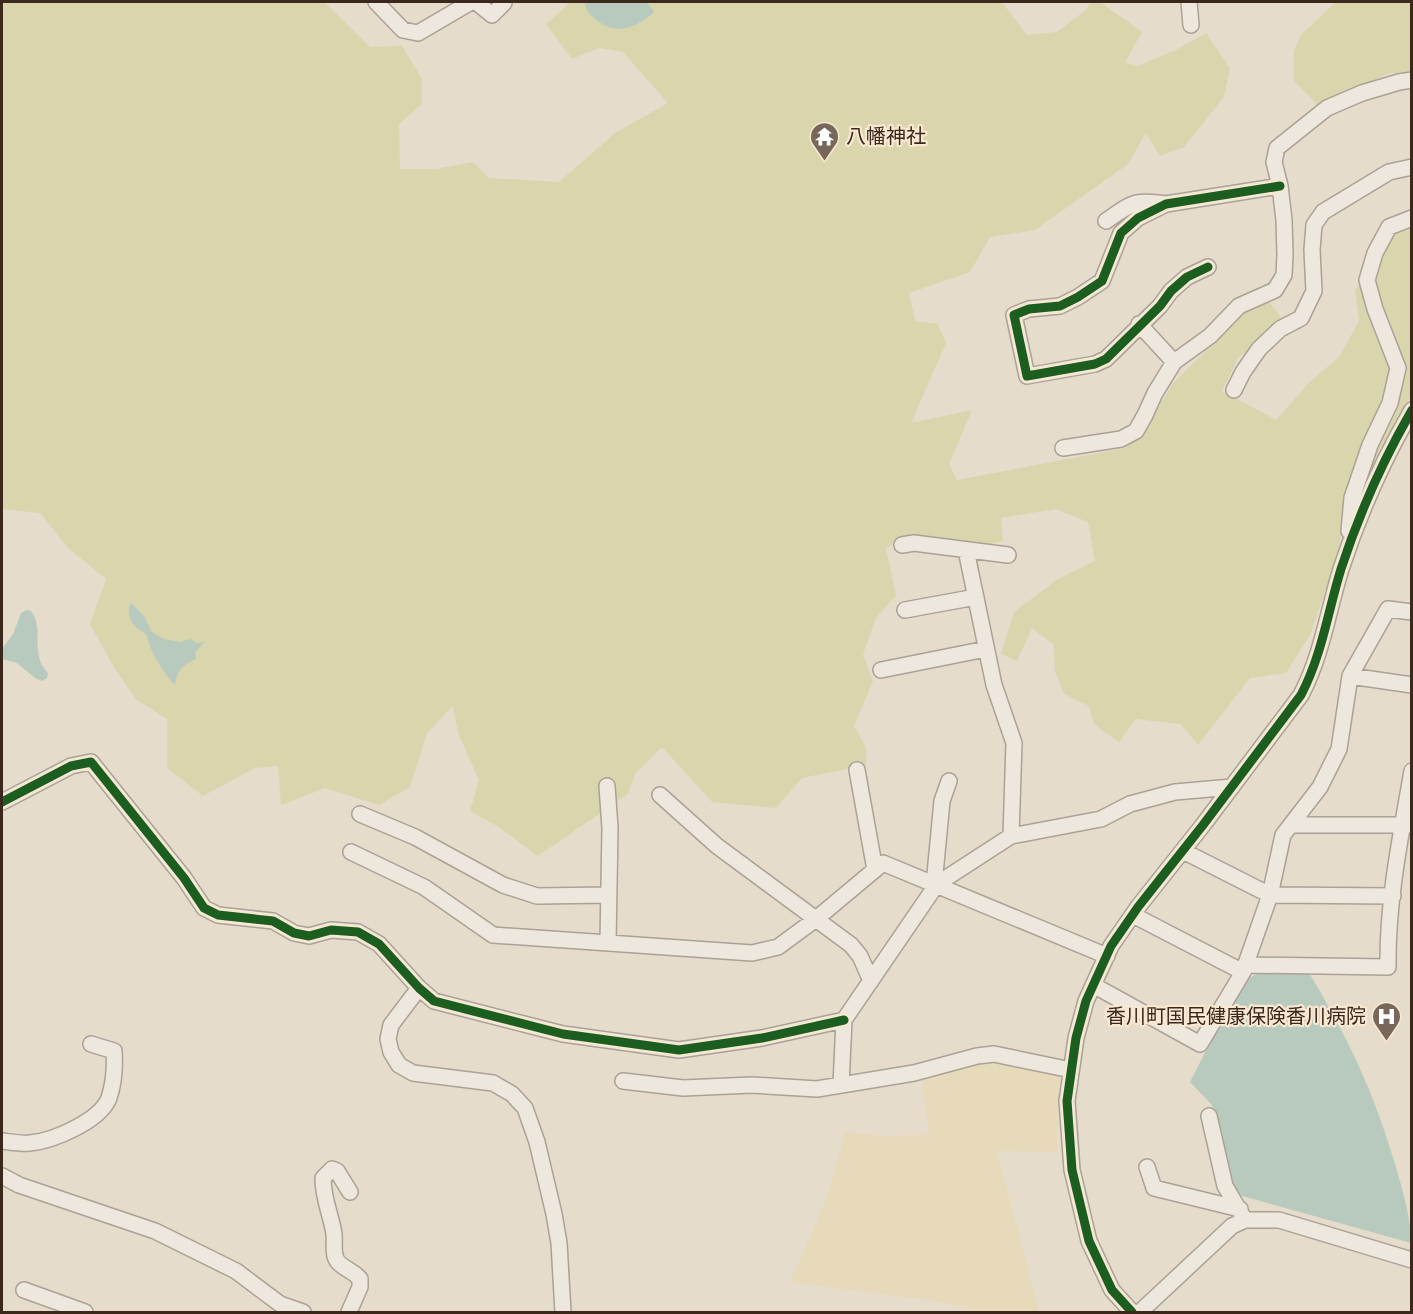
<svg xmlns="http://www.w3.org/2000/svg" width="1413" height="1314" font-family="'Crimson Pro','Noto Sans JP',serif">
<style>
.farmland{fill:#e7dabb}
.green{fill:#d9d5ad}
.water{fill:#b8cabd}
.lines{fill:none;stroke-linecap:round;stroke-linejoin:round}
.minor-casing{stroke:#aba195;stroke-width:18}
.minor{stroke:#ede7de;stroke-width:15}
.cycleway-casing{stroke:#f8e8d1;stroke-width:13}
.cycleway{stroke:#1b5e20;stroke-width:9}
.labels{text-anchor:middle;stroke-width:4.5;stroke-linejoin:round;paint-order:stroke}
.poi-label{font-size:20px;fill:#3a281c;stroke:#f8e8d1;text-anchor:start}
</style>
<rect width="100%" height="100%" fill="#e6dccc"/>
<path class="farmland" d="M 998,1062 L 1061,1075 L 1058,1095 L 1057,1152 L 997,1151 L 1039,1312 L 981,1312 L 936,1301 L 790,1282 L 825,1202 L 846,1132 L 882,1136 L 929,1135 L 922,1081 L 981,1064 Z"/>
<path class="green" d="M 2,2 L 324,2 L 370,47 L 402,46 L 422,79 L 422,104 L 399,124 L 400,169 L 436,169 L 473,162 L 489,178 L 559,182 L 615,133 L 668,103 L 623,52 L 599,48 L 572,59 L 546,24 L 564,8 L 569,2 L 1002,2 L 1027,35 L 1057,32 L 1086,10 L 1091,2 L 1100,2 L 1142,32 L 1125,62 L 1137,66 L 1176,50 L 1206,33 L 1230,68 L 1224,97 L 1184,147 L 1160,156 L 1146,133 L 1128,164 L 1035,230 L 990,237 L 970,272 L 909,293 L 915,321 L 938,324 L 946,343 L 911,423 L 972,410 L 949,464 L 957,480 L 1126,448 L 1149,423 L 1173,383 L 1251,307 L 1270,303 L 1284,321 L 1238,358 L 1222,391 L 1276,420 L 1312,380 L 1339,357 L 1359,321 L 1355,290 L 1375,269 L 1395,233 L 1411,228 L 1411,395 L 1364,491 L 1347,489 L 1339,549 L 1310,635 L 1286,673 L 1250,678 L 1198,745 L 1181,724 L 1136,719 L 1119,742 L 1094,724 L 1089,706 L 1064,694 L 1055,672 L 1054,645 L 1032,628 L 1017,661 L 1001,654 L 1014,612 L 1058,579 L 1095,561 L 1088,522 L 1056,509 L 1001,518 L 1003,541 L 973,548 L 906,537 L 886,548 L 896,596 L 876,618 L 863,654 L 873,681 L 854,726 L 866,747 L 866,765 L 802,778 L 776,808 L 712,802 L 662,747 L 635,774 L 628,794 L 538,856 L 497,826 L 470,811 L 479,780 L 458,733 L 453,706 L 427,733 L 410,787 L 379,805 L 325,788 L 281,805 L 278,766 L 255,768 L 203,796 L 167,768 L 167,719 L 137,700 L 115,669 L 90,624 L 106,579 L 68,548 L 40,513 L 2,509 Z
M 1336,2 L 1411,2 L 1411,72 L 1390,73 L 1317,104 L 1294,81 L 1294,51 L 1301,35 Z"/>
<path class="water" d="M 585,2 L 647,2 L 654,12 C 638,27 617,36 598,21 C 591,16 585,10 585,2 Z
M 131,603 L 144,616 L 152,632 L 164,639 L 180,642 L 190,639 L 197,643 L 205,642 L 195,652 L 196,659 C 183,665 177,670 175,685 C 165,676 148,648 147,635 C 134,627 124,618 131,603 Z
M 27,610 L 31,611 C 45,629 29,653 48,673 L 47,678 L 42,681 L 35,678 L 17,663 L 2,659 L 2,649 L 13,634 L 21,613 Z
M 1261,971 L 1309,973 C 1349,1039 1374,1093 1396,1167 C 1403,1193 1411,1217 1411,1243 L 1242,1196 L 1228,1179 L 1212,1105 L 1190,1082 L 1240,984 Z"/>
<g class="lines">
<defs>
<path id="minor" d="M 376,2 L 403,30 L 418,33 L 471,2
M 476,2 L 492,15 L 504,3
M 1189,2 L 1191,25
M 1106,221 C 1132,203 1134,199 1166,204
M 1208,267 L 1187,277 L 1171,291 L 1160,306 L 1106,359 L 1095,364 L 1027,376 L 1014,315 L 1029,309 L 1060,306 L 1078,297 L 1102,281 L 1121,233 L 1138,218 L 1166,204 L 1280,186
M 1139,324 L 1174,362
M 1234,390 L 1243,372 L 1259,349 L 1280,329 L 1301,318 L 1314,291 L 1312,250 L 1314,225 L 1323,212 L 1389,172 L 1412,167
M 1063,448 L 1121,439 L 1136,431 L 1145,415 L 1155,393 L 1174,362 L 1210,336 L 1239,306 L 1275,290 L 1284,275 L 1285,255 L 1284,220 L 1280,186 L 1274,162 L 1277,148 L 1327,108 L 1362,93 L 1399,82 L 1412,80
M 1352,535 L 1349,531 L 1352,498 L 1370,445 L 1390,403 L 1398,368 L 1375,309 L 1367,280 L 1375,253 L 1389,227 L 1412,218
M 902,545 L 914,543 L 1008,555
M 966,550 L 994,685 L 1014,743 L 1011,836
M 905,610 L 976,597
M 881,670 L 986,649
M 1350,676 L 1412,685
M 857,770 L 875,870
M 607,786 L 610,828 L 608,943
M 660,795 L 717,846 L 851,945 L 860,956 L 871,981
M 2,802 L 71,766 L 91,762 L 184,878 L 204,908 L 218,915 L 273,921 L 294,933 L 309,936 L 331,930 L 358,932 L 379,944 L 419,988 L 434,1001 L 563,1034 L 679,1050 L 762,1038 L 844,1020
M 360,814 L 415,837 L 503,885 L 537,896 L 609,895
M 1291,825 L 1412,825
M 1183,851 L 1270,895 L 1393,896
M 351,852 L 424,887 L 493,935 L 752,953 L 778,947 L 816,919 L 883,863 L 1107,956
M 937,884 L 935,874 L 942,801 L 949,781
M 1133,915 L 1243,972
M 1245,965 L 1388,967 C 1387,902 1401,834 1412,771
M 1093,985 L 1200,1044 L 1243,972 L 1270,895 L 1283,835 L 1320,787 L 1339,749 L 1350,676 L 1388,609 L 1412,612
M 419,988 L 391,1025 L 388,1039 L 391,1052 L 399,1065 L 413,1073 L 493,1083 L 512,1094 L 525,1108 L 537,1142 L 554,1214 L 559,1243 L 563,1312
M 623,1081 L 683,1088 L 752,1085 L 817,1089 L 914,1073 L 977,1056 L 994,1054 L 1071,1070
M 841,1085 L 844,1020 L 937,884 L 1011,836 L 1101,819 L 1130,804 L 1175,792 L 1232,787
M 1209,1116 L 1225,1186 L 1245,1220
M 2,1141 C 11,1142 21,1144 30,1143 C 53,1141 100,1121 109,1098 C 114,1083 115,1066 114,1051 L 91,1044
M 1147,1167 L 1154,1188 L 1240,1209
M 2,1176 L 19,1185 L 155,1231 L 236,1271 L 280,1304 L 303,1312
M 24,1290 L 85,1312
M 349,1312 L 360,1287 L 360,1279 C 354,1271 344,1269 338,1262 C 332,1255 335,1242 334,1234 C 331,1214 323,1200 323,1178 L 332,1169 L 337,1171 L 350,1192
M 1132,1312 L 1112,1290 L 1089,1241 L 1072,1170 L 1067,1101 L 1076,1038 L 1086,1001 L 1111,946 L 1138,907 L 1203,825 L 1301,695 C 1322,655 1328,611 1341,569 C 1359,514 1383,460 1412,410
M 1140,1312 L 1232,1226 L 1245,1220 L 1279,1220 L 1412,1260"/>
</defs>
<use href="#minor" class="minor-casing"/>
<use href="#minor" class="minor"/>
<defs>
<path id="cycleway" d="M 1208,267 L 1187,277 L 1171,291 L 1160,306 L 1106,359 L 1095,364 L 1027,376 L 1014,315 L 1029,309 L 1060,306 L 1078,297 L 1102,281 L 1121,233 L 1138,218 L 1166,204 L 1280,186
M 2,802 L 71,766 L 91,762 L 184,878 L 204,908 L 218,915 L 273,921 L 294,933 L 309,936 L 331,930 L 358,932 L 379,944 L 419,988 L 434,1001 L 563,1034 L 679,1050 L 762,1038 L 844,1020
M 1132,1312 L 1112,1290 L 1089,1241 L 1072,1170 L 1067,1101 L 1076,1038 L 1086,1001 L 1111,946 L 1138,907 L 1203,825 L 1301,695 C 1322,655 1328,611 1341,569 C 1359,514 1383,460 1412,410"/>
</defs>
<use href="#cycleway" class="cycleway-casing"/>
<use href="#cycleway" class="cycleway"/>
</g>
<defs>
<symbol id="temple-pin" viewBox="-11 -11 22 30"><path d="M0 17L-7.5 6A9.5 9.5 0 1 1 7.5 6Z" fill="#76675a" stroke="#f8e8d1"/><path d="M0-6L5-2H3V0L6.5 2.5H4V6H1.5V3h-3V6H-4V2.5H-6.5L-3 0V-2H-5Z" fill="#fff"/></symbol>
<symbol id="hospital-pin" viewBox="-11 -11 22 30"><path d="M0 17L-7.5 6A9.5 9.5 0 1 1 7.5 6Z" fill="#76675a" stroke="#f8e8d1"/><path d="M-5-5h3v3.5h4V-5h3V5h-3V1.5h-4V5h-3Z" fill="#fff"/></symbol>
</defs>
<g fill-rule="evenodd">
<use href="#temple-pin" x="808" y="120" width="33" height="45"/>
<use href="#hospital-pin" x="1370" y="1000" width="33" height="45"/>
</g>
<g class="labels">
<g class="poi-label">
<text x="846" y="143">八幡神社</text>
<text x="1366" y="1023" text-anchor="end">香川町国民健康保険香川病院</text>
</g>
</g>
<rect width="1413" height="1314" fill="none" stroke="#3a281c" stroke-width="6"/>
</svg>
